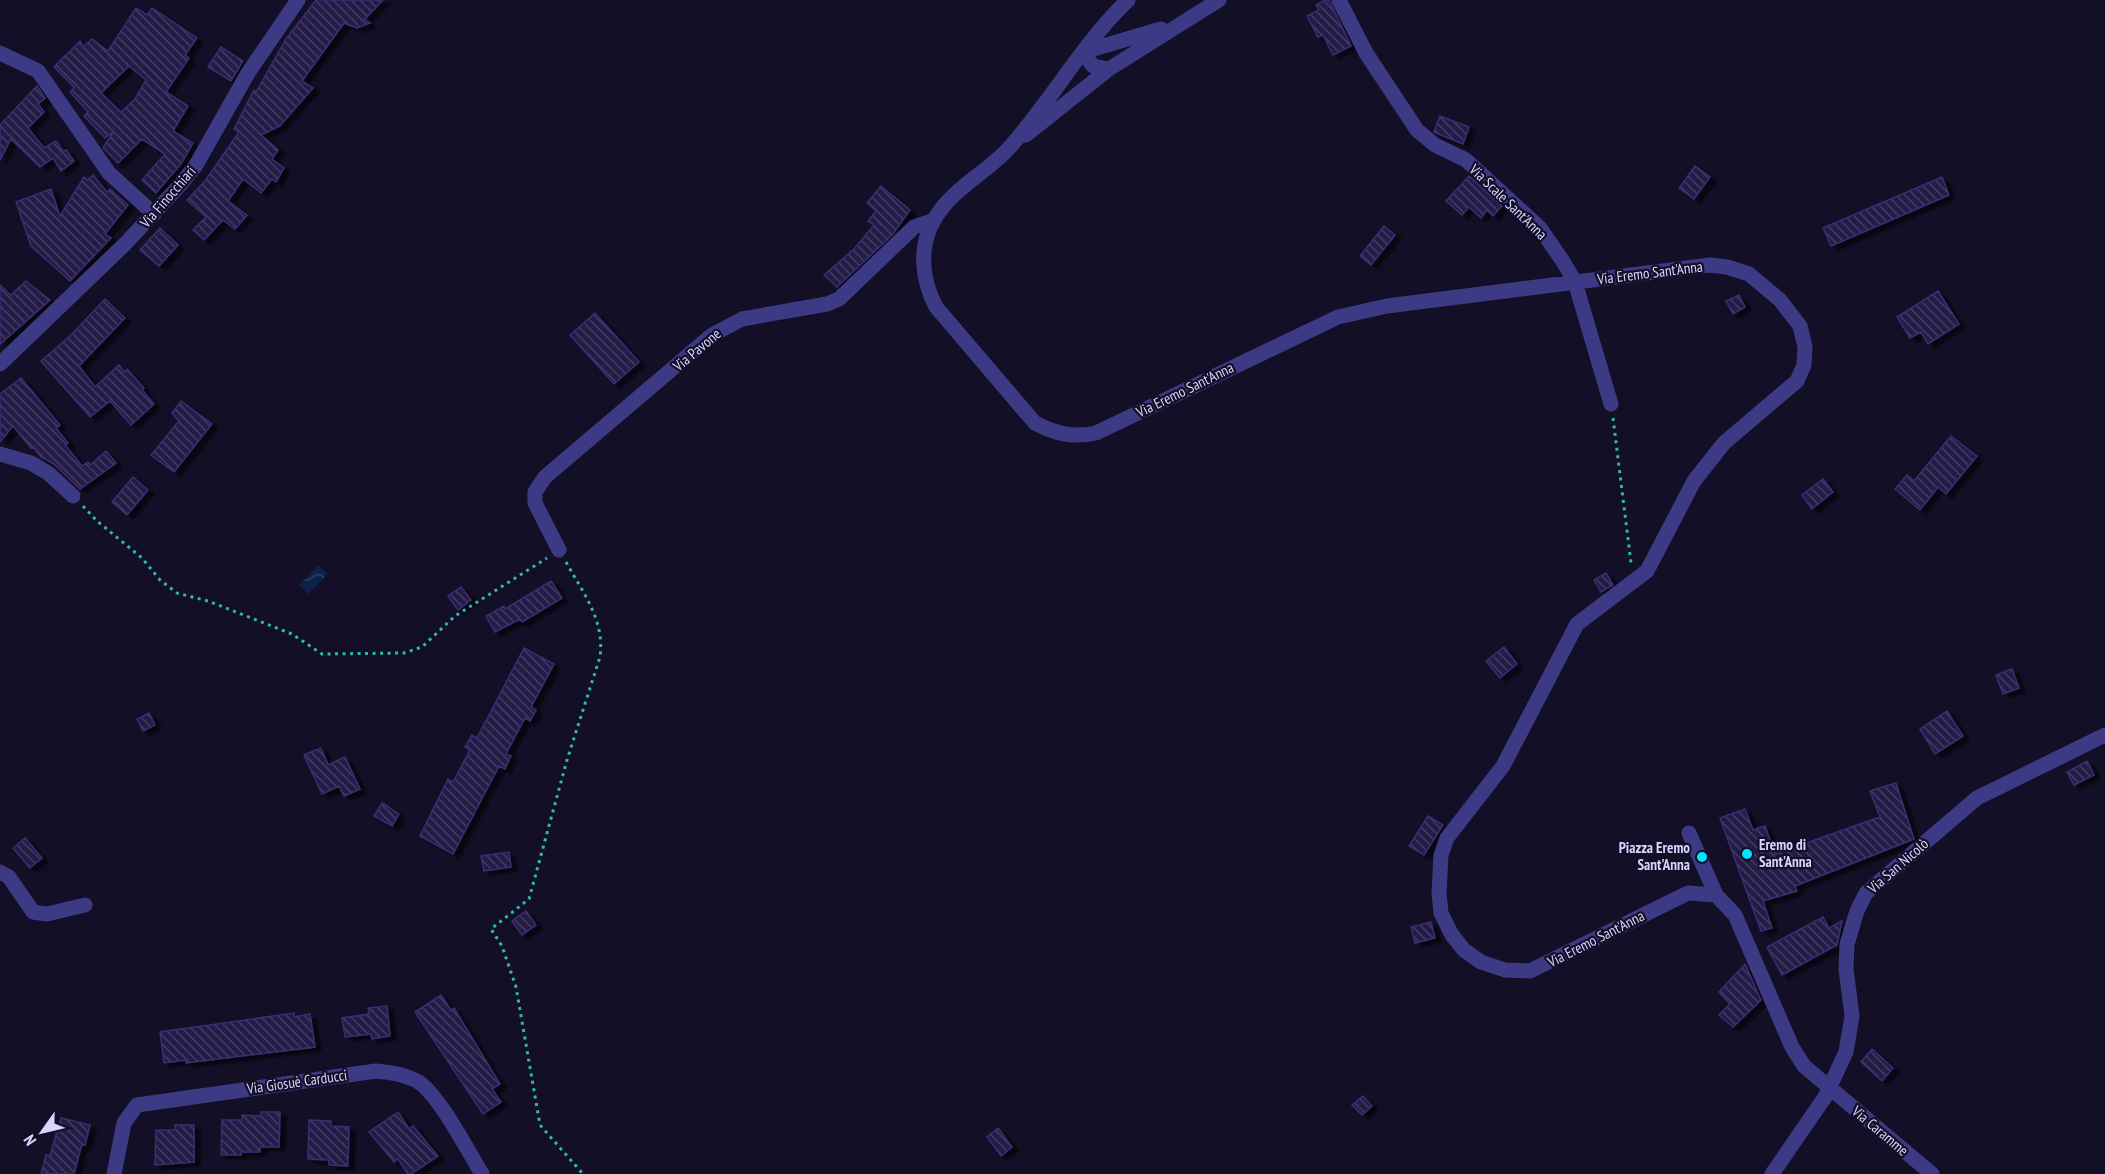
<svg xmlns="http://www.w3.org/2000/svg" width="2105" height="1174" font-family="'PT Sans Narrow',sans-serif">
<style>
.water{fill:url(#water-waves)}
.building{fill:url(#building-back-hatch);stroke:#3b2d73;stroke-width:1.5;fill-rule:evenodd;filter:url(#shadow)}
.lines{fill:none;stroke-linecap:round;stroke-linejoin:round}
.path{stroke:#2fb8b0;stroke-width:3;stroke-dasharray:3 4.5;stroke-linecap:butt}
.minor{stroke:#3d3a85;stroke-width:15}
.poi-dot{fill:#00e5ff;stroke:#130f26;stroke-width:2}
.labels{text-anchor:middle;stroke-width:4.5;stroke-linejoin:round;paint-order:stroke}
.street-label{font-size:15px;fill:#d9d4ff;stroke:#130f26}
.poi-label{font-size:15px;font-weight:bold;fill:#d9d4ff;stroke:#130f26;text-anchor:start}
</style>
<defs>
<pattern id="water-waves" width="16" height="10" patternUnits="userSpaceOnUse" patternTransform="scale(1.5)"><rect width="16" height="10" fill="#0c2248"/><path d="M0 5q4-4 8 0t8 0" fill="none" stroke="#2f4163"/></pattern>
<pattern id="building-back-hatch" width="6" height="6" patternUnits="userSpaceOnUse" patternTransform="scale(1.5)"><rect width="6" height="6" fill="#241b47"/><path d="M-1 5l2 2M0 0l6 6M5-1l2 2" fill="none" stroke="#433b63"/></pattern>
<filter id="shadow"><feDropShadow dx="6" dy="4" stdDeviation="1.5" flood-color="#0009"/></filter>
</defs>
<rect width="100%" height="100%" fill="#130f26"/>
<path class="water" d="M 319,565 L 328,574 L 308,594 L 299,585 Z"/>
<path class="building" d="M 316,0 L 383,0 L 365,19 L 370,23 L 357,28 L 344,23 L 302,81 L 313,88 L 280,126 L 261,135 L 278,150 L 272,159 L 284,168 L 276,182 L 272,179 L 261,193 L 243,179 L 228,201 L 247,215 L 235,229 L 223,220 L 204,240 L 193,230 L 206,217 L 187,200 L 205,181 L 239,132 L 234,129 L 254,90 L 256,92 L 286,39 Z
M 1325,0 L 1329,0 L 1351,46 L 1333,55 L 1323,35 L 1318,37 L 1307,16 L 1319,10 L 1316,5 Z
M 136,8 L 147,15 L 152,8 L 197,38 L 185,55 L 189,58 L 166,92 L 188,106 L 173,131 L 193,143 L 181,164 L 156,193 L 142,180 L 165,154 L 142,139 L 118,163 L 103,148 L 114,131 L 105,138 L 84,116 L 88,112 L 70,92 L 74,87 L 54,67 L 80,41 L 83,47 L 92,39 L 108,51 ZM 129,66 L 146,80 L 135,99 L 121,112 L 101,93 Z
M 221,47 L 243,61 L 231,81 L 208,67 Z
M 37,86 L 45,98 L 38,104 L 44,112 L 28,128 L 44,148 L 56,141 L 63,151 L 66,150 L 74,161 L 61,171 L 53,158 L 40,167 L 11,139 L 0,160 L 0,125 Z
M 1440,116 L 1469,127 L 1463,144 L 1434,132 Z
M 1695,166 L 1710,177 L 1694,199 L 1679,188 Z
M 93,175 L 107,192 L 110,189 L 128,205 L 105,234 L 111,238 L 70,281 L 31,246 L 16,202 L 51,189 L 60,216 L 84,177 L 87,180 Z
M 1469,176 L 1502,206 L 1493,216 L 1487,210 L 1481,218 L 1469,207 L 1462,215 L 1446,201 Z
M 1942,177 L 1949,195 L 1831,246 L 1823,228 Z
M 881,186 L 910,210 L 893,234 L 837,287 L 824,275 L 854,249 L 874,225 L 868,221 L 876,211 L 867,203 Z
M 1384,226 L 1395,235 L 1371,265 L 1360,256 Z
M 160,228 L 178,245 L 159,266 L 140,250 Z
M 26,281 L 50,300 L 0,344 L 0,285 L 11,295 Z
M 1938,291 L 1959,324 L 1928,344 L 1921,332 L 1910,338 L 1897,317 Z
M 1739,295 L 1745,307 L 1733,314 L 1726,301 Z
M 105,299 L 125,318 L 79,366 L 95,387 L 119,365 L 124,372 L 127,369 L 144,388 L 142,390 L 154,404 L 131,425 L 110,401 L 90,417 L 41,361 L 70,336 Z
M 595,313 L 639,362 L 614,384 L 570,335 Z
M 21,378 L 60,425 L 56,428 L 68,443 L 65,445 L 82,466 L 88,462 L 90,465 L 106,451 L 116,463 L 80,489 L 54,464 L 41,457 L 33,447 L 31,448 L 13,426 L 0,442 L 0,394 Z
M 181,401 L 212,424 L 174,472 L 151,455 L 179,421 L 172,413 Z
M 1951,436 L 1977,456 L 1946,494 L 1938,487 L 1920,510 L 1895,489 L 1907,475 L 1914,481 Z
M 133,477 L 148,490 L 127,515 L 112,502 Z
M 1823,479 L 1833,492 L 1812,509 L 1802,495 Z
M 1606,573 L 1613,585 L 1601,592 L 1594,580 Z
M 551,581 L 562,598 L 522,622 L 520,619 L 495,632 L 486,616 L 504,606 L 505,609 Z
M 461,587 L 471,600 L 458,610 L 448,596 Z
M 1504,647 L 1517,664 L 1500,678 L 1486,661 Z
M 524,648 L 554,664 L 531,707 L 536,710 L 530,721 L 525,718 L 506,754 L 511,756 L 505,769 L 499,766 L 453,854 L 420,836 L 448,779 L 453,782 L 470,750 L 465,747 L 472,735 L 477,738 Z
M 2012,669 L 2019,688 L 2003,694 L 1996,675 Z
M 1947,711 L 1963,736 L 1935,754 L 1920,729 Z
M 149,713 L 155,725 L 143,731 L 137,719 Z
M 321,748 L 328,765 L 345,757 L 360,789 L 344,796 L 339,786 L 322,794 L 304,755 Z
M 2087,761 L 2094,775 L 2074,785 L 2067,772 Z
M 1896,783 L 1914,839 L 1795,886 L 1797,891 L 1763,901 L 1772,928 L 1761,931 L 1720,818 L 1745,809 L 1753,830 L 1765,826 L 1775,854 L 1880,817 L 1870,791 Z
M 382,803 L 399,814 L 392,826 L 374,816 Z
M 1428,816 L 1443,825 L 1424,855 L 1409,846 Z
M 25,838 L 42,858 L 30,868 L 13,848 Z
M 509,852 L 511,867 L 484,871 L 481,856 Z
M 526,911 L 536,925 L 522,935 L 512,921 Z
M 1823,917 L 1829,928 L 1842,921 L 1837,945 L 1782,975 L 1767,947 Z
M 1431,922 L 1435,938 L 1415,943 L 1411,927 Z
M 1745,964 L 1761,1000 L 1733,1027 L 1719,1015 L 1730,1004 L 1719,992 Z
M 441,995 L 451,1010 L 454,1008 L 500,1084 L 492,1089 L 501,1102 L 483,1114 L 415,1012 Z
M 387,1006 L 390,1036 L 372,1039 L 371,1034 L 345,1037 L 342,1018 L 369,1014 L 368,1008 Z
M 294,1013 L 294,1017 L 310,1014 L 315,1047 L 186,1063 L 186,1060 L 164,1063 L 160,1032 Z
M 1872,1049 L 1893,1068 L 1882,1081 L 1861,1062 Z
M 1363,1096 L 1372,1106 L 1362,1115 L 1352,1105 Z
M 261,1112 L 280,1112 L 279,1147 L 260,1147 L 260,1152 L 241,1152 L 241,1155 L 221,1155 L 222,1120 L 242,1120 L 242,1115 L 261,1116 Z
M 398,1112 L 409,1129 L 413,1126 L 438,1156 L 411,1174 L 408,1174 L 398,1159 L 394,1162 L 369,1132 Z
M 61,1118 L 90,1125 L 85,1145 L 82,1144 L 74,1174 L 41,1174 L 46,1155 L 50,1156 Z
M 309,1120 L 331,1121 L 331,1126 L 349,1127 L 348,1166 L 329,1165 L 329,1160 L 308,1159 Z
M 175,1125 L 194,1125 L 194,1162 L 155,1165 L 156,1130 L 175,1130 Z
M 998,1128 L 1012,1147 L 1001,1156 L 987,1137 Z"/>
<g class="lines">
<path class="path" d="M 1613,418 L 1631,563
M 83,506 L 97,521 L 142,558 L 160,580 L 177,593 L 208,601 L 292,634 L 322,654 L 404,653 L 422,647 L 455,616 L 547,558
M 566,562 C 583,593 605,620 600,657 L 567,760 L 529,899 L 491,929 L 502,946 L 516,987 L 540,1125 L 583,1174"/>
<path class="minor" d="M 1128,0 C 1082,44 1052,100 1010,147 C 988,172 951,189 934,220 C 918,248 922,280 936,307 L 1035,423 C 1056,434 1073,438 1096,433 L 1338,317 L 1387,306 L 1710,265 L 1727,267 L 1749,274 L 1780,300 L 1800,326 L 1805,347 L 1804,365 L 1797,381 L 1724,443 L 1694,481 L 1647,571 L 1577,624 L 1503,766 L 1447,838 L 1441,855 L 1439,892 L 1441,913 L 1452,935 L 1464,950 L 1481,962 L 1505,970 L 1530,971 L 1688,893 L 1716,895 L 1735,915 L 1792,1047 L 1804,1066 L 1932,1174
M 1339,0 L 1366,53 L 1417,130 L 1435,145 L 1466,160 L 1540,228 L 1564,263 L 1575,282 L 1611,404
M 0,53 L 38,71 L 109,173 L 154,214
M 1109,69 L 1093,66 L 1083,52 L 1161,29
M 1026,135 L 1109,69 L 1219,0
M 0,364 L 125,244 L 180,185 L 196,165 L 248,73 L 298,0
M 0,454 L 31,463 L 48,473 L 73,496
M 559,550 L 535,503 L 535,492 L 545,477 L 712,335 L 742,319 L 827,304 L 839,299 L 914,227 L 934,220
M 1689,833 L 1716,895
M 0,872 L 9,877 L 33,912 L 47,914 L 85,905
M 114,1174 L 124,1123 L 137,1105 L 376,1071 C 390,1072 404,1074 417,1081 C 438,1093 468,1151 482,1174
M 1772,1174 L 1825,1097 L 1846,1052 L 1852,1016 L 1846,969 L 1847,944 L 1857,911 L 1866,893 L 1977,798 L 2105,735"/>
</g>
<g class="poi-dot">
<circle cx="1747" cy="854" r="6"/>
<circle cx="1702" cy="857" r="6"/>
</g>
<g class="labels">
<g class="street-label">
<text transform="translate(168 197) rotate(-49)" y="5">Via Finocchiari</text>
<text transform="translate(1508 202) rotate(44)" y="5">Via Scale Sant'Anna</text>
<text transform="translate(1650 273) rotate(-7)" y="5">Via Eremo Sant'Anna</text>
<text transform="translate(697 350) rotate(-40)" y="5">Via Pavone</text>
<text transform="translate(1185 390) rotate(-26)" y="5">Via Eremo Sant'Anna</text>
<text transform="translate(1898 866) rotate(-41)" y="5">Via San Nicolò</text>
<text transform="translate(1596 939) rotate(-27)" y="5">Via Eremo Sant'Anna</text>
<text transform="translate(297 1082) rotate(-8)" y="5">Via Giosuè Carducci</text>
<text transform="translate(1880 1131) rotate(40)" y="5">Via Caramme</text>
</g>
<g class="poi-label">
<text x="1759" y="850">Eremo di<tspan x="1759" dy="17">Sant'Anna</tspan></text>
<text x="1690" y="853" text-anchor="end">Piazza Eremo<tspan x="1690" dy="17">Sant'Anna</tspan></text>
</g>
</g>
<g transform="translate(42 1132) rotate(236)" stroke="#130f26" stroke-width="4.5" paint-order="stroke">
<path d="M0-4.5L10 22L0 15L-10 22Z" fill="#d9d4ff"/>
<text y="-9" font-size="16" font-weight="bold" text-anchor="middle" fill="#d9d4ff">N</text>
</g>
</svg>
